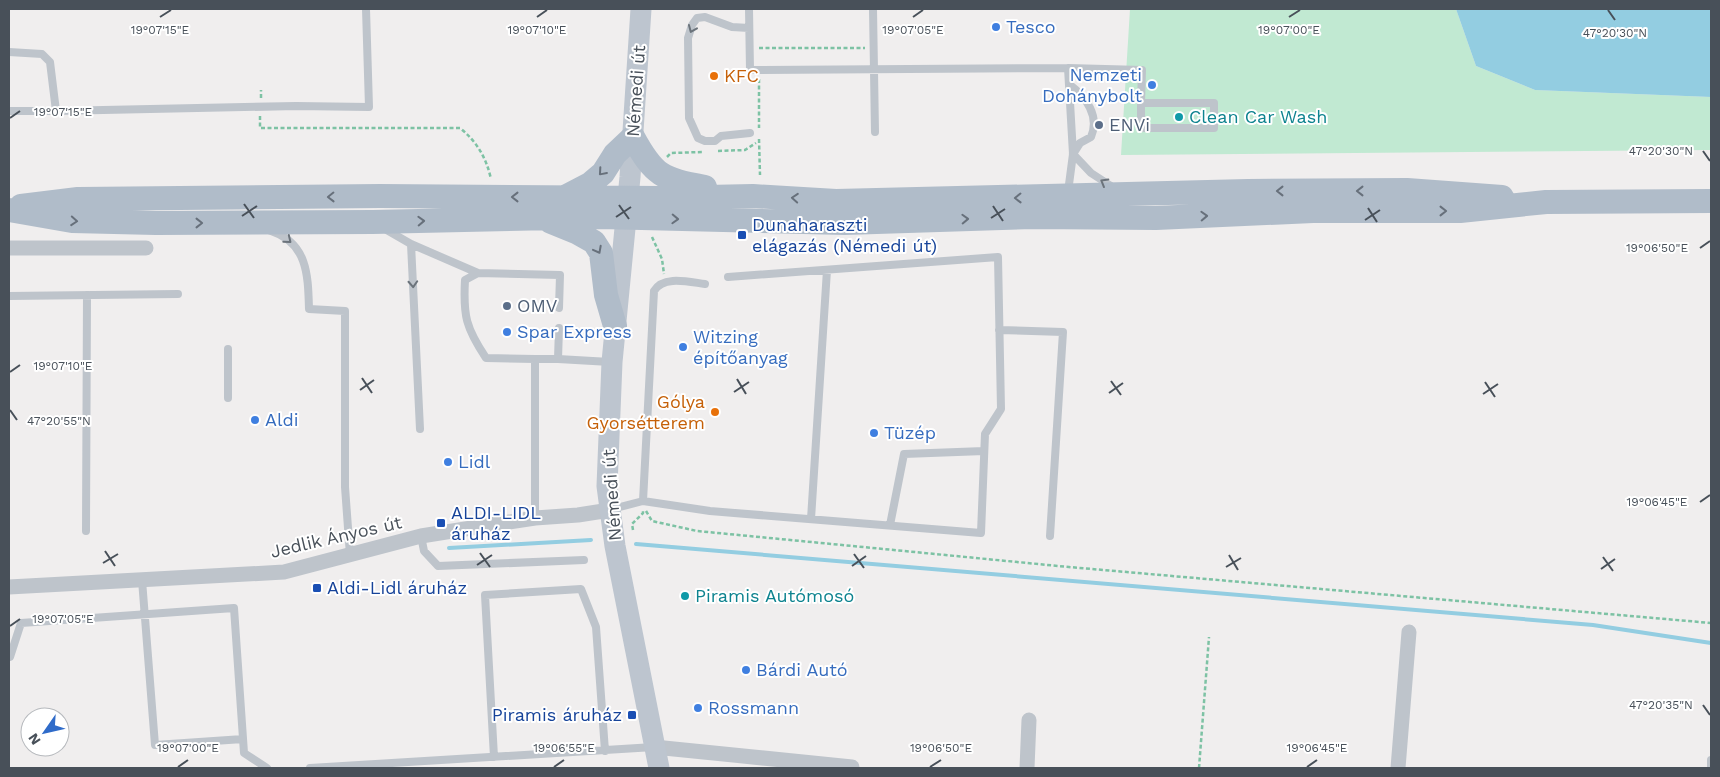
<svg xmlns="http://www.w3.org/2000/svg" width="1720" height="777" font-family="'Work Sans',sans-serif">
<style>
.green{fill:#c1e9d2}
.water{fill:#93cde1}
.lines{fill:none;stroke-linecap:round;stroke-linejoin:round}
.stream{stroke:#93cde1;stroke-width:4}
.path{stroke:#7dc2a4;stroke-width:2.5;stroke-dasharray:4 2.5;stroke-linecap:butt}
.lane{stroke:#bec4cb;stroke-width:8}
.street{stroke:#bec4cb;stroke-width:15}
.secondary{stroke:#bdc5cf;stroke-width:21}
.primary{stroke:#b0bcc9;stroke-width:24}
.oneway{stroke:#6b737b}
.oneway2{stroke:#67707b}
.ticks{fill:none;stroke:#485059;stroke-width:2}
.shop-dot{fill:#3f7fe0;stroke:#fff;stroke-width:2}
.food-dot{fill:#e8710a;stroke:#fff;stroke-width:2}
.culture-dot{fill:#0f9aa8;stroke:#fff;stroke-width:2}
.service-dot{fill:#5c6f8a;stroke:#fff;stroke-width:2}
.transit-dot{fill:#1a4fb4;stroke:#fff;stroke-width:2}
.labels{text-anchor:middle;stroke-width:4;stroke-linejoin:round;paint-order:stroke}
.shop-label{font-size:18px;fill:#366cbe;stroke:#fff;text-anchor:start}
.food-label{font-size:18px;fill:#c56008;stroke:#fff;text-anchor:start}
.street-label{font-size:18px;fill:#485059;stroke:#fff}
.culture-label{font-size:18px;fill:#0d838f;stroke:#fff;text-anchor:start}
.service-label{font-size:18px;fill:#4e5e75;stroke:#fff;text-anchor:start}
.transit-label{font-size:18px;fill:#164399;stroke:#fff;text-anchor:start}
.ticks-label{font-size:12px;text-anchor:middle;fill:#485059;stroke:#fff;stroke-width:4;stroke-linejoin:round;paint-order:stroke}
</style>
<rect width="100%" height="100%" fill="#f0eeee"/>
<path class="green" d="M 1130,9 L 1456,9 L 1476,66 L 1535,90 L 1711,97 L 1711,150 L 1121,155 Z"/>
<path class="water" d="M 1456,9 L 1711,9 L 1711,97 L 1535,90 L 1476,66 Z"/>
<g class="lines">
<path class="stream" d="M 636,544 L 1593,625 L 1711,643
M 449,548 L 591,540"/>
<path class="path" d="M 759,48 L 865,48
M 759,79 L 759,128
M 261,98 L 261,90
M 260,116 L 260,128 L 460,128 C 477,142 486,157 491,179
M 759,139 L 760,175
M 718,151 L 745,150 L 756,143
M 667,157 L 671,153 L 703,152
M 652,237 L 662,259 L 664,274
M 646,511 L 652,521 L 697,531 L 1069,567 L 1711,623
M 633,530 L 632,524 L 643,513 L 643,510
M 1199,768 L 1209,637"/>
<path class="lane" d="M 749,9 L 750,70 L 1068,68 L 1073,154 L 1068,192
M 873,9 L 875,132
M 749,28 L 732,27 L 705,17 L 697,18 L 692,25 L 688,38 L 689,118 L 698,138 L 705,141 L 715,141 L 721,136 L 750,133
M 9,52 L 42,54 L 50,62 L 56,111 L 9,111
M 1068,68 L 1142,70 L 1141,103 L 1214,103 L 1214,128 L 1141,128 L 1141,103
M 1070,85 C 1086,97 1100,116 1091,137 L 1080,143 L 1073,154
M 56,111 L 296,106 L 369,107 L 366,9
M 1073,154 L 1091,173 L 1111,186
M 385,229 L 411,244 L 420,429
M 271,231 C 308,243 308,276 309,309 L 345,311 L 345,487 L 350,555
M 411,244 L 478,273
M 9,296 L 178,294
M 999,330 L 1063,332 L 1050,536
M 535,359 L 558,359 L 559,328
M 558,359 L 610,362
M 228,398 L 228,349
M 643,501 L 710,511 L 981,533 L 985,434 L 1001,409 L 998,257 L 728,277
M 612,509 L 643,501 L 654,291 C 663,275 689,282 705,284
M 535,518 L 535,359 L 486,358 C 466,328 463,316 465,280 L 478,273 L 560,275 L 559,308
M 811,519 L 827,270
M 890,525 L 904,454 L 984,451
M 86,531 L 87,295
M 421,536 L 424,551 L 438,566 L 584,560
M 142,580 L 155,745 L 243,739
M 10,657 L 21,623 L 234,608 L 244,753 L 267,768
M 494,757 L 485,595 L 581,589 L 596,627 L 605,751
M 310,768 L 654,747
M 1711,768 L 1711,760"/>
<path class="street" d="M 9,248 L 146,248
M 9,587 L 284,572 L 421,536 L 535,518 L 578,515 L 610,510
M 654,747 L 852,767
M 1027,768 L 1029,720
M 1398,768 L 1409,632"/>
<path class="secondary" d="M 641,9 L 630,177 L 612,362 L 607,486 L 615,546 L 659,768"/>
<path class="primary" d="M 567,196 L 590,184 L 603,173 L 615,154 L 633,137 C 654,176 662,179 705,187
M 21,206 L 78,199 L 380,196 L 660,198 L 753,196 L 836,201 L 1248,191 L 1407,190 L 1502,197
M 9,210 L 72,221 L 156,223 L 373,222 L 601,217 L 845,223 L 1033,217 L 1156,218 L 1313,211 L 1460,211 L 1546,202 L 1711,201
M 551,222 L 578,233 L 594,242 L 601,253 L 606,295 L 615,326"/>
</g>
<defs><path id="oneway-chevron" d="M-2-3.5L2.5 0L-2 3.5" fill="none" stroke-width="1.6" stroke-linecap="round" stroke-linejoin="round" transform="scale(1.25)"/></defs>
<g class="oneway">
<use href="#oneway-chevron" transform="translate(692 29) rotate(113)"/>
<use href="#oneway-chevron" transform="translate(1104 182) rotate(-150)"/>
<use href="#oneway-chevron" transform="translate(288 240) rotate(39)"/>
<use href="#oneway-chevron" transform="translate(413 284) rotate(87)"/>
</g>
<g class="oneway2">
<use href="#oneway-chevron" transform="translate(602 172) rotate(131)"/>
<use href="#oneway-chevron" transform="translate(1280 191) rotate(180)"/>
<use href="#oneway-chevron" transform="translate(1360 191) rotate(180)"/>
<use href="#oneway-chevron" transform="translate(331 197) rotate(179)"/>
<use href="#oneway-chevron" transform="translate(515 197) rotate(-180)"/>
<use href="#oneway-chevron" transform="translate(795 198) rotate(-176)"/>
<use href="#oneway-chevron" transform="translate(1018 198) rotate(179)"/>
<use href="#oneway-chevron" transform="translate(1443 211)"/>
<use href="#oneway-chevron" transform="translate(1204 216) rotate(-2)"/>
<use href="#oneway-chevron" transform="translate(675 219) rotate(2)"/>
<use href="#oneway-chevron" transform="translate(965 219) rotate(-2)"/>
<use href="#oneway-chevron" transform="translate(74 221) rotate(4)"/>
<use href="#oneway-chevron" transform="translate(421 221) rotate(-2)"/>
<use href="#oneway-chevron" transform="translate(199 223)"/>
<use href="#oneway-chevron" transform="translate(598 250) rotate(62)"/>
</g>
<path class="ticks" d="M 1608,10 L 1615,20M 160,17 L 171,10M 537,17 L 547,10M 913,17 L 923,10M 1289,17 L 1300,10M 10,118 L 20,111M 1703,151 L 1710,161M 244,204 L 254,218M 619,205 L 629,219M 993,206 L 1003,221M 1368,208 L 1377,222M 242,216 L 257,206M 616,217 L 631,207M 991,218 L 1005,209M 1365,220 L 1380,210M 1700,248 L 1710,241M 10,372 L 20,365M 362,378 L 372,393M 737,379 L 746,394M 1111,381 L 1121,395M 1485,382 L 1495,397M 360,390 L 374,380M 734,392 L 749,382M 1109,393 L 1123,383M 1483,394 L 1498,384M 10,410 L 17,420M 1700,502 L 1710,495M 105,551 L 115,566M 480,553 L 490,567M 854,554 L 864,568M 1229,555 L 1238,570M 1603,557 L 1613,571M 103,563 L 118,554M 477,565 L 492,555M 852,566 L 866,556M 1226,567 L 1241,558M 1601,569 L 1615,559M 10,626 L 20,619M 1703,705 L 1710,715M 178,767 L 188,760M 554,767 L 564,760M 930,767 L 941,760M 1307,767 L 1317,760"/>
<g class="shop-dot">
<circle cx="996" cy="27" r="5"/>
<circle cx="1152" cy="85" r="5"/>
<circle cx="507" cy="332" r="5"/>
<circle cx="683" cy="347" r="5"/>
<circle cx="255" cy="420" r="5"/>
<circle cx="874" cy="433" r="5"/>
<circle cx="448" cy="462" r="5"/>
<circle cx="746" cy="670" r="5"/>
<circle cx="698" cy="708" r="5"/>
</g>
<g class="food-dot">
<circle cx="714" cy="76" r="5"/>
<circle cx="715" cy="412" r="5"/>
</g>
<g class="culture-dot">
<circle cx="1179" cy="117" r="5"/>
<circle cx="685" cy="596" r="5"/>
</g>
<g class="service-dot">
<circle cx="1099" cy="125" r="5"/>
<circle cx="507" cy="306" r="5"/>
</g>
<g class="transit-dot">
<rect x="737" y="230" width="10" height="10" rx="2.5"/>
<rect x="436" y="518" width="10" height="10" rx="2.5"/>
<rect x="312" y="583" width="10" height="10" rx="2.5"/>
<rect x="627" y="710" width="10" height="10" rx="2.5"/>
</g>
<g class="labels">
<g class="shop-label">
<text x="1006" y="33">Tesco</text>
<text x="1142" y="81" text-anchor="end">Nemzeti<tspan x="1142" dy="21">Dohánybolt</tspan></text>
<text x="517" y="338">Spar Express</text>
<text x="693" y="343">Witzing<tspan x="693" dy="21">építőanyag</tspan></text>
<text x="265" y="426">Aldi</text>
<text x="884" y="439">Tüzép</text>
<text x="458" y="468">Lidl</text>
<text x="756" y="676">Bárdi Autó</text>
<text x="708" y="714">Rossmann</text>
</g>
<g class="food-label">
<text x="724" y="82">KFC</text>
<text x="705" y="408" text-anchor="end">Gólya<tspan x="705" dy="21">Gyorsétterem</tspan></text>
</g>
<g class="street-label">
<text transform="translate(636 91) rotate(-86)" y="6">Némedi út</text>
<text transform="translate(612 495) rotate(-94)" y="6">Némedi út</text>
<text transform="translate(336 537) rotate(-13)" y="6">Jedlik Ányos út</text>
</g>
<g class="culture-label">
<text x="1189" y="123">Clean Car Wash</text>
<text x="695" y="602">Piramis Autómosó</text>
</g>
<g class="service-label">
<text x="1109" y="131">ENVi</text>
<text x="517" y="312">OMV</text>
</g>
<g class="transit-label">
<text x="752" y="231">Dunaharaszti<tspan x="752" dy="21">elágazás (Némedi út)</tspan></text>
<text x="451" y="519">ALDI-LIDL<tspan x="451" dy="21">áruház</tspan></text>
<text x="327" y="594">Aldi-Lidl áruház</text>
<text x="622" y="721" text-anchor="end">Piramis áruház</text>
</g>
</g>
<g class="ticks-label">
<text x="160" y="34">19°07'15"E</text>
<text x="537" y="34">19°07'10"E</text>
<text x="913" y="34">19°07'05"E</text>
<text x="1289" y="34">19°07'00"E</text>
<text x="1615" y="37">47°20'30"N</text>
<text x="63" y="116">19°07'15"E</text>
<text x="1661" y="155">47°20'30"N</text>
<text x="1657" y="252">19°06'50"E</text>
<text x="63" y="370">19°07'10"E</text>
<text x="59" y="425">47°20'55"N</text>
<text x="1657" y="506">19°06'45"E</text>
<text x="63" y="623">19°07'05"E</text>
<text x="1661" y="709">47°20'35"N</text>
<text x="188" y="752">19°07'00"E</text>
<text x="564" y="752">19°06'55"E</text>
<text x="941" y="752">19°06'50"E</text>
<text x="1317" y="752">19°06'45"E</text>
</g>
<rect width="1720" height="777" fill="none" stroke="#485059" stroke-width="20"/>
<g transform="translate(45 732) rotate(236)"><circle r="24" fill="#ffffff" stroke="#b6b9bd"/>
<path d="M0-4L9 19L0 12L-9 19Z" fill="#2f6bc9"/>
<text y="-8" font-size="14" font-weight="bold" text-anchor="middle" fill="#485059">N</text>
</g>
</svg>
